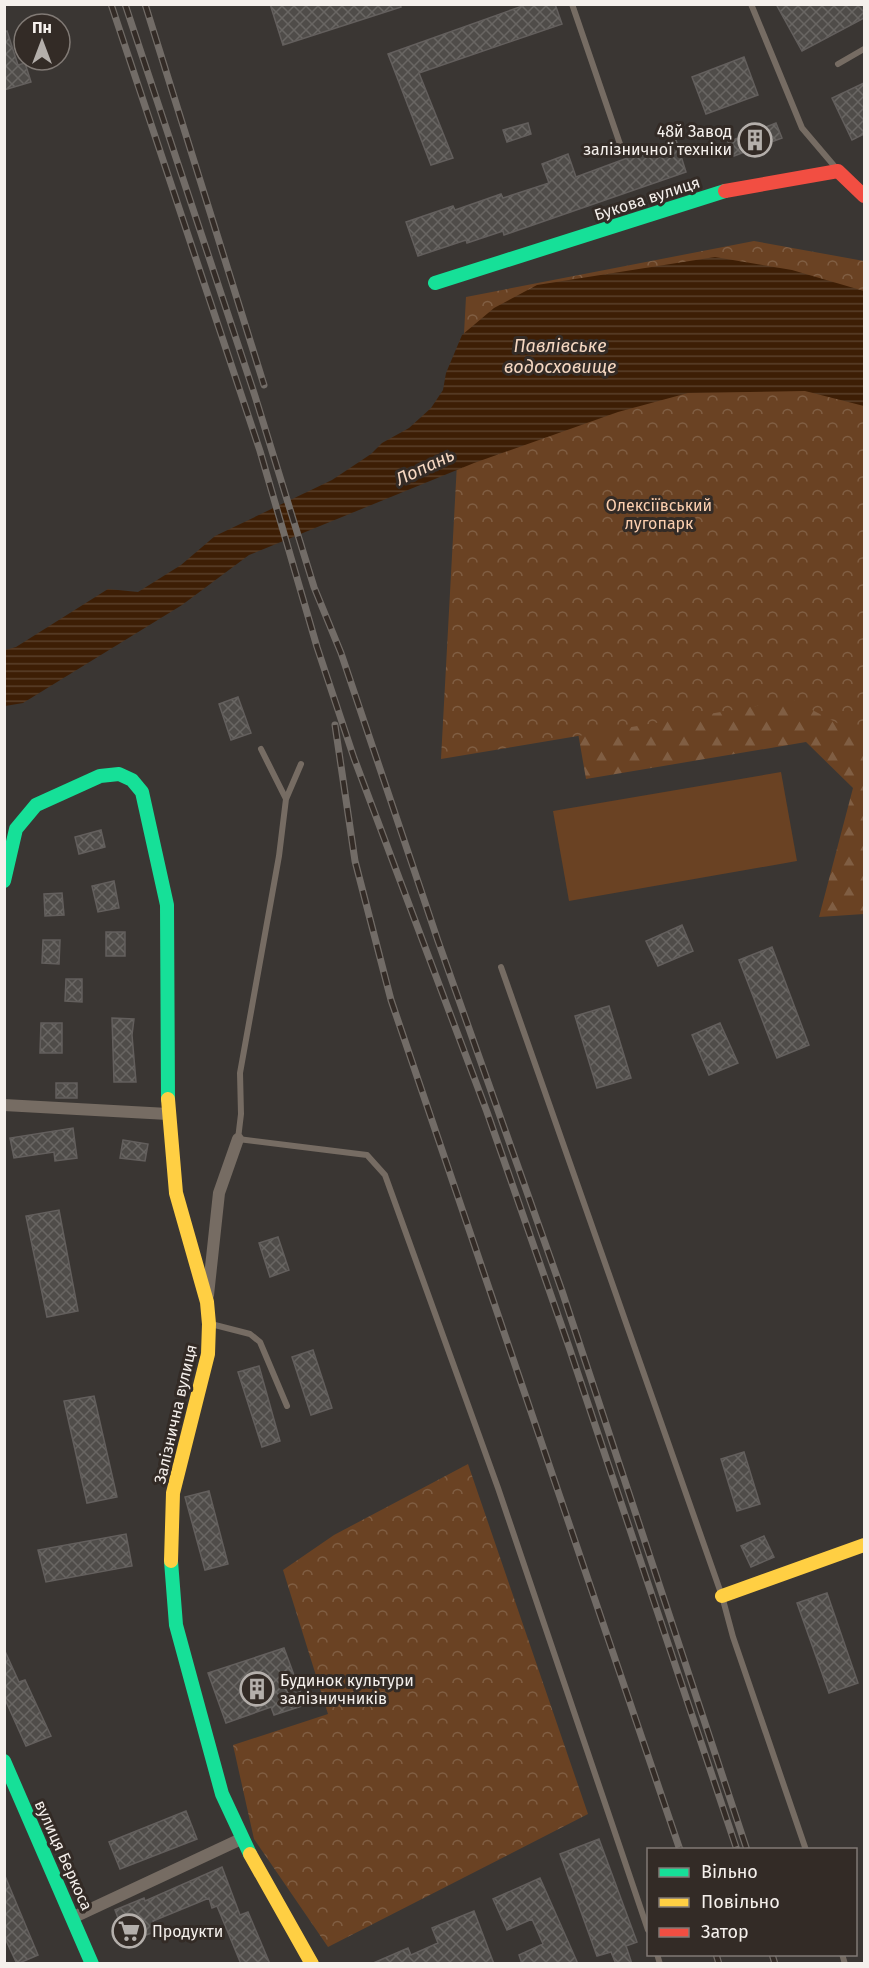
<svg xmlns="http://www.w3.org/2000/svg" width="869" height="1968" font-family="'Fira Sans',sans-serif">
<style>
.forest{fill:url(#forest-firs)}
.park{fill:url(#park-crowns)}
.pitch{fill:#6a4223}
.water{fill:url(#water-rules)}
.building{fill:url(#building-cross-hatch);stroke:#635f5d;stroke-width:1.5}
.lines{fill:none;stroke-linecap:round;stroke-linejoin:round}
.lane{stroke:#766c63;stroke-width:6}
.street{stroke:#766c63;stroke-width:12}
.fast{stroke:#16e098;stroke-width:14}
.slow{stroke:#ffcf43;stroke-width:14}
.jam{stroke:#f24e42;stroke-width:14}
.rail-casing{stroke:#726c67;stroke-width:7}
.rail{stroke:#332b26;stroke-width:4.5;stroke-dasharray:14;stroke-linecap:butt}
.labels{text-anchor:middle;stroke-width:6;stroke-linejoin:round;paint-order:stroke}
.poi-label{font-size:16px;fill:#f5f0ec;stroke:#332b26;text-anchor:start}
.street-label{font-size:16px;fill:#f5f0ec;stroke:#332b26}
.park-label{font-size:16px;fill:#fdd0b0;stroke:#332b26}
.water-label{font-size:18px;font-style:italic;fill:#f5d7c1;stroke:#332b26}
</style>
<defs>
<pattern id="forest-firs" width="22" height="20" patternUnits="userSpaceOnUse" patternTransform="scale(1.5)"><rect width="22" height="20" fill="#6a4223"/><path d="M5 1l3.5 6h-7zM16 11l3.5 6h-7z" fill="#805e43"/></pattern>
<pattern id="park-crowns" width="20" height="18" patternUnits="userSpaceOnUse" patternTransform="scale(1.5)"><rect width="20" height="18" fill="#6a4223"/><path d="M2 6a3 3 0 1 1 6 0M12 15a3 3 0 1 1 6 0" fill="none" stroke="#805e43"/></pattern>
<pattern id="water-rules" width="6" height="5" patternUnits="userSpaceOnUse" patternTransform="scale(1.5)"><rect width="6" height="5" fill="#3d1e05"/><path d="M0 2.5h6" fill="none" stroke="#5a3f2a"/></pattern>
<pattern id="building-cross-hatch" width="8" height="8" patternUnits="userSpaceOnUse" patternTransform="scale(1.5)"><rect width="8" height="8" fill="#4f4c49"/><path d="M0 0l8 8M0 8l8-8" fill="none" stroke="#696663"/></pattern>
</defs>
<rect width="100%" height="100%" fill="#3a3633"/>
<path class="forest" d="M 864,573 L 864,914 L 819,917 L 853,788 L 806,742 L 586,779 L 563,646 Z"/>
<path class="park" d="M 754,241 L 864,261 L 864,737 L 793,700 L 441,759 L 466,297 Z
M 468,1464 L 588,1814 L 328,1947 L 254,1839 L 233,1745 L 328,1714 L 283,1570 L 334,1535 Z"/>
<path class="pitch" d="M 781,772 L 797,861 L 569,901 L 553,811 Z"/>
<path class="water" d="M 715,257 L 792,270 L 864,291 L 864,406 L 805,391 L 688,393 L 618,412 L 474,463 L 249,555 L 182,605 L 23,703 L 5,706 L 5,650 L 16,647 L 108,589 L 138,592 L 181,565 L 215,536 L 332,480 L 371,454 L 382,443 L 409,428 L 431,408 L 443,390 L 446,373 L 462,335 L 494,308 L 537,285 Z"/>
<path class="building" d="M 270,4 L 400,4 L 401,7 L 283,45 Z
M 528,4 L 555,4 L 562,24 L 419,73 L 453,158 L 431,165 L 388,54 Z
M 776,4 L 864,4 L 864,18 L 802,51 Z
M 7,31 L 18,65 L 25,63 L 31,82 L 4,90 L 4,32 Z
M 744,57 L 758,95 L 706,114 L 692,77 Z
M 864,83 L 864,134 L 852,140 L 832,98 Z
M 528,123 L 531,134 L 507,142 L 503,130 Z
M 776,123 L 782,138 L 734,156 L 728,142 Z
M 676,140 L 686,172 L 504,235 L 503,231 L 467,243 L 466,240 L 418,256 L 406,222 L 453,206 L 455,210 L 501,194 L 503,198 L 549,183 L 542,164 L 568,154 L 576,177 Z
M 238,697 L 251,733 L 231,740 L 219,704 Z
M 101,830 L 105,847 L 79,854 L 75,837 Z
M 114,881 L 119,908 L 98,912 L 92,886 Z
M 62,893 L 64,915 L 45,916 L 44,894 Z
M 682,925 L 693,951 L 658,966 L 646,941 Z
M 106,932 L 125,932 L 125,956 L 106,956 Z
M 43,940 L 60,940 L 59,964 L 42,963 Z
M 772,947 L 809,1045 L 777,1058 L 739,960 Z
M 66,979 L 82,979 L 82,1002 L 65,1001 Z
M 609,1006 L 631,1078 L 597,1088 L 575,1016 Z
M 112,1018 L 134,1019 L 132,1035 L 136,1082 L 114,1082 Z
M 41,1023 L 62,1023 L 62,1053 L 40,1053 Z
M 720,1023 L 738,1063 L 709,1075 L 692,1035 Z
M 56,1083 L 77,1083 L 77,1098 L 56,1098 Z
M 73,1128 L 77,1158 L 55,1161 L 54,1152 L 14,1158 L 10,1138 Z
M 123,1140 L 148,1144 L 145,1161 L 120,1158 Z
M 59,1210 L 78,1311 L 47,1317 L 26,1216 Z
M 278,1237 L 289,1270 L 270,1277 L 259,1243 Z
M 313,1350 L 332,1408 L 311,1415 L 292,1357 Z
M 259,1366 L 280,1441 L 262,1447 L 238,1372 Z
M 94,1396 L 117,1497 L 87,1503 L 64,1401 Z
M 744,1452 L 760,1504 L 737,1511 L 721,1459 Z
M 209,1491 L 228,1564 L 205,1570 L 185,1497 Z
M 126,1534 L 132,1566 L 46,1582 L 38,1550 Z
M 764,1536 L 774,1557 L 751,1567 L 741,1546 Z
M 827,1593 L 858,1683 L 829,1693 L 797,1603 Z
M 284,1648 L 305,1705 L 274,1715 L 271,1707 L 226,1723 L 208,1673 Z
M 4,1649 L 19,1682 L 25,1680 L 51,1736 L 26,1746 L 4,1697 Z
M 186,1811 L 197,1839 L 120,1869 L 109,1842 Z
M 599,1839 L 637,1942 L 626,1946 L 632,1964 L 616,1964 L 611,1952 L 597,1956 L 560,1854 Z
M 222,1867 L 240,1915 L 248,1912 L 270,1964 L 241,1964 L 217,1906 L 212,1908 L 209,1898 L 153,1921 L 157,1931 L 127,1942 L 115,1910 L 144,1898 L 145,1901 Z
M 5,1876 L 38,1955 L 17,1964 L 4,1936 Z
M 540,1878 L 578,1964 L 522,1964 L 519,1955 L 543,1944 L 532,1919 L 507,1930 L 493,1899 Z
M 474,1911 L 494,1964 L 371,1964 L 408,1948 L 411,1955 L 438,1943 L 432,1928 Z"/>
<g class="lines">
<path class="lane" d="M 572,4 L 621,147
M 751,4 L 802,128 L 836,168
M 838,64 L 864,49
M 261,749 L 286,799
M 301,764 L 286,799 L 279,856 L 240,1073 L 241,1114 L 238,1139 L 367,1155 L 385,1175 L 498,1488 L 648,1930
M 501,967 L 722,1596 L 733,1637 L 806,1850
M 211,1324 L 250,1334 L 260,1342 L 287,1406
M 657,1954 L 660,1964
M 842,1954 L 845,1964"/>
<path class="street" d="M 4,1105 L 168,1114
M 208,1295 L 219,1193 L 238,1139
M 74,1917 L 241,1839"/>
<path class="fast" d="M 435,283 L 725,191
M 4,881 L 16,829 L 36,805 L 100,776 L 119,774 L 132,780 L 142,792 L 167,905 L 168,1099
M 171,1561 L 176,1625 L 222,1794 L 250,1854
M 4,1761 L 92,1964"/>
<path class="slow" d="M 168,1099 L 176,1193 L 207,1302 L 209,1324 L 208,1354 L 173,1493 L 171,1561
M 722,1596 L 864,1545
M 250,1854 L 312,1964"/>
<path class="jam" d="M 725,191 L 838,171 L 864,196"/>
<defs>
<path id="rail" d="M 111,4 L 260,451 L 317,647 L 354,758 L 487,1112 L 569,1347 L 737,1850
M 125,4 L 255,396 L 314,587 L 341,653 L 438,941 L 562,1291 L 747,1850
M 145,4 L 264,385
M 335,725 L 355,861 L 391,1000 L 680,1850
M 716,1954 L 719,1964
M 772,1954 L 775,1964"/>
</defs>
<use href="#rail" class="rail-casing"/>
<use href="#rail" class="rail"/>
</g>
<defs>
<symbol id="building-ring" viewBox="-11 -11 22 22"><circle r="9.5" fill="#332b26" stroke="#b4afab" stroke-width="1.5"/><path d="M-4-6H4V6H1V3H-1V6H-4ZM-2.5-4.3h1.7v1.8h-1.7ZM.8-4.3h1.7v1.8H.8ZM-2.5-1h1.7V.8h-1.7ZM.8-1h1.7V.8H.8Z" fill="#b4afab"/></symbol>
<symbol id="supermarket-ring" viewBox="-11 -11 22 22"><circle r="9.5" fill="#332b26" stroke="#b4afab" stroke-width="1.5"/><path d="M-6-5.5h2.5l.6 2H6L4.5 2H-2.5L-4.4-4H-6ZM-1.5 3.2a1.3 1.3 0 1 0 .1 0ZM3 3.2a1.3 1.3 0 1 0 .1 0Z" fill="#b4afab"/></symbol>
</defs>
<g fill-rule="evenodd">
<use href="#building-ring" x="736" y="121" width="38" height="38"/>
<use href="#building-ring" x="238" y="1670" width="38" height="38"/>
<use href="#supermarket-ring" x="110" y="1912" width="38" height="38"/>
</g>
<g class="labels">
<g class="poi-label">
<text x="732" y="137" text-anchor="end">48й Завод<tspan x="732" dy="18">залізничної техніки</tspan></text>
<text x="280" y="1686">Будинок культури<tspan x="280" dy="18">залізничників</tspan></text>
<text x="152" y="1937">Продукти</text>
</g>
<g class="street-label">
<text transform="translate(647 198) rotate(-18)" y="6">Букова вулиця</text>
<text transform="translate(175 1414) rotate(-77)" y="6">Залізнична вулиця</text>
<text transform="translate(64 1855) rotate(66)" y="6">вулиця Беркоса</text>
</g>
<g class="park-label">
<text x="659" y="511">Олексіївський<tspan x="659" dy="18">лугопарк</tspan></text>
</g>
<g class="water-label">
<text x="560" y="352">Павлівське<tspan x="560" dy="21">водосховище</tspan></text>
<text transform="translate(425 467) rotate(-25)" y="6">Лопань</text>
</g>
</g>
<rect width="869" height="1968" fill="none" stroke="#f5f0ec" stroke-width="12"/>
<rect x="647" y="1848" width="210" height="108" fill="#332b26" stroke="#817a75" stroke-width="1.5"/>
<rect x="659" y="1868" width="30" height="9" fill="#16e098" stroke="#817a75" stroke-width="1.5"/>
<text x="701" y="1878" font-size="18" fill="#f5f0ec">Вільно</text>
<rect x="659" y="1898" width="30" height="9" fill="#ffcf43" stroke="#817a75" stroke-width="1.5"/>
<text x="701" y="1908" font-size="18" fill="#f5f0ec">Повільно</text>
<rect x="659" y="1928" width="30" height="9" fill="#f24e42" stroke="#817a75" stroke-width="1.5"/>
<text x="701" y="1938" font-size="18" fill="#f5f0ec">Затор</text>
<g transform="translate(42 42)"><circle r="28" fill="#332b26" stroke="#817a75" stroke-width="1.5"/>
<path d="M0-4.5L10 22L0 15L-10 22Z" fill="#b4afab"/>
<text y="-9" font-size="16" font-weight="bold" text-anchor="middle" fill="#f5f0ec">Пн</text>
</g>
</svg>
